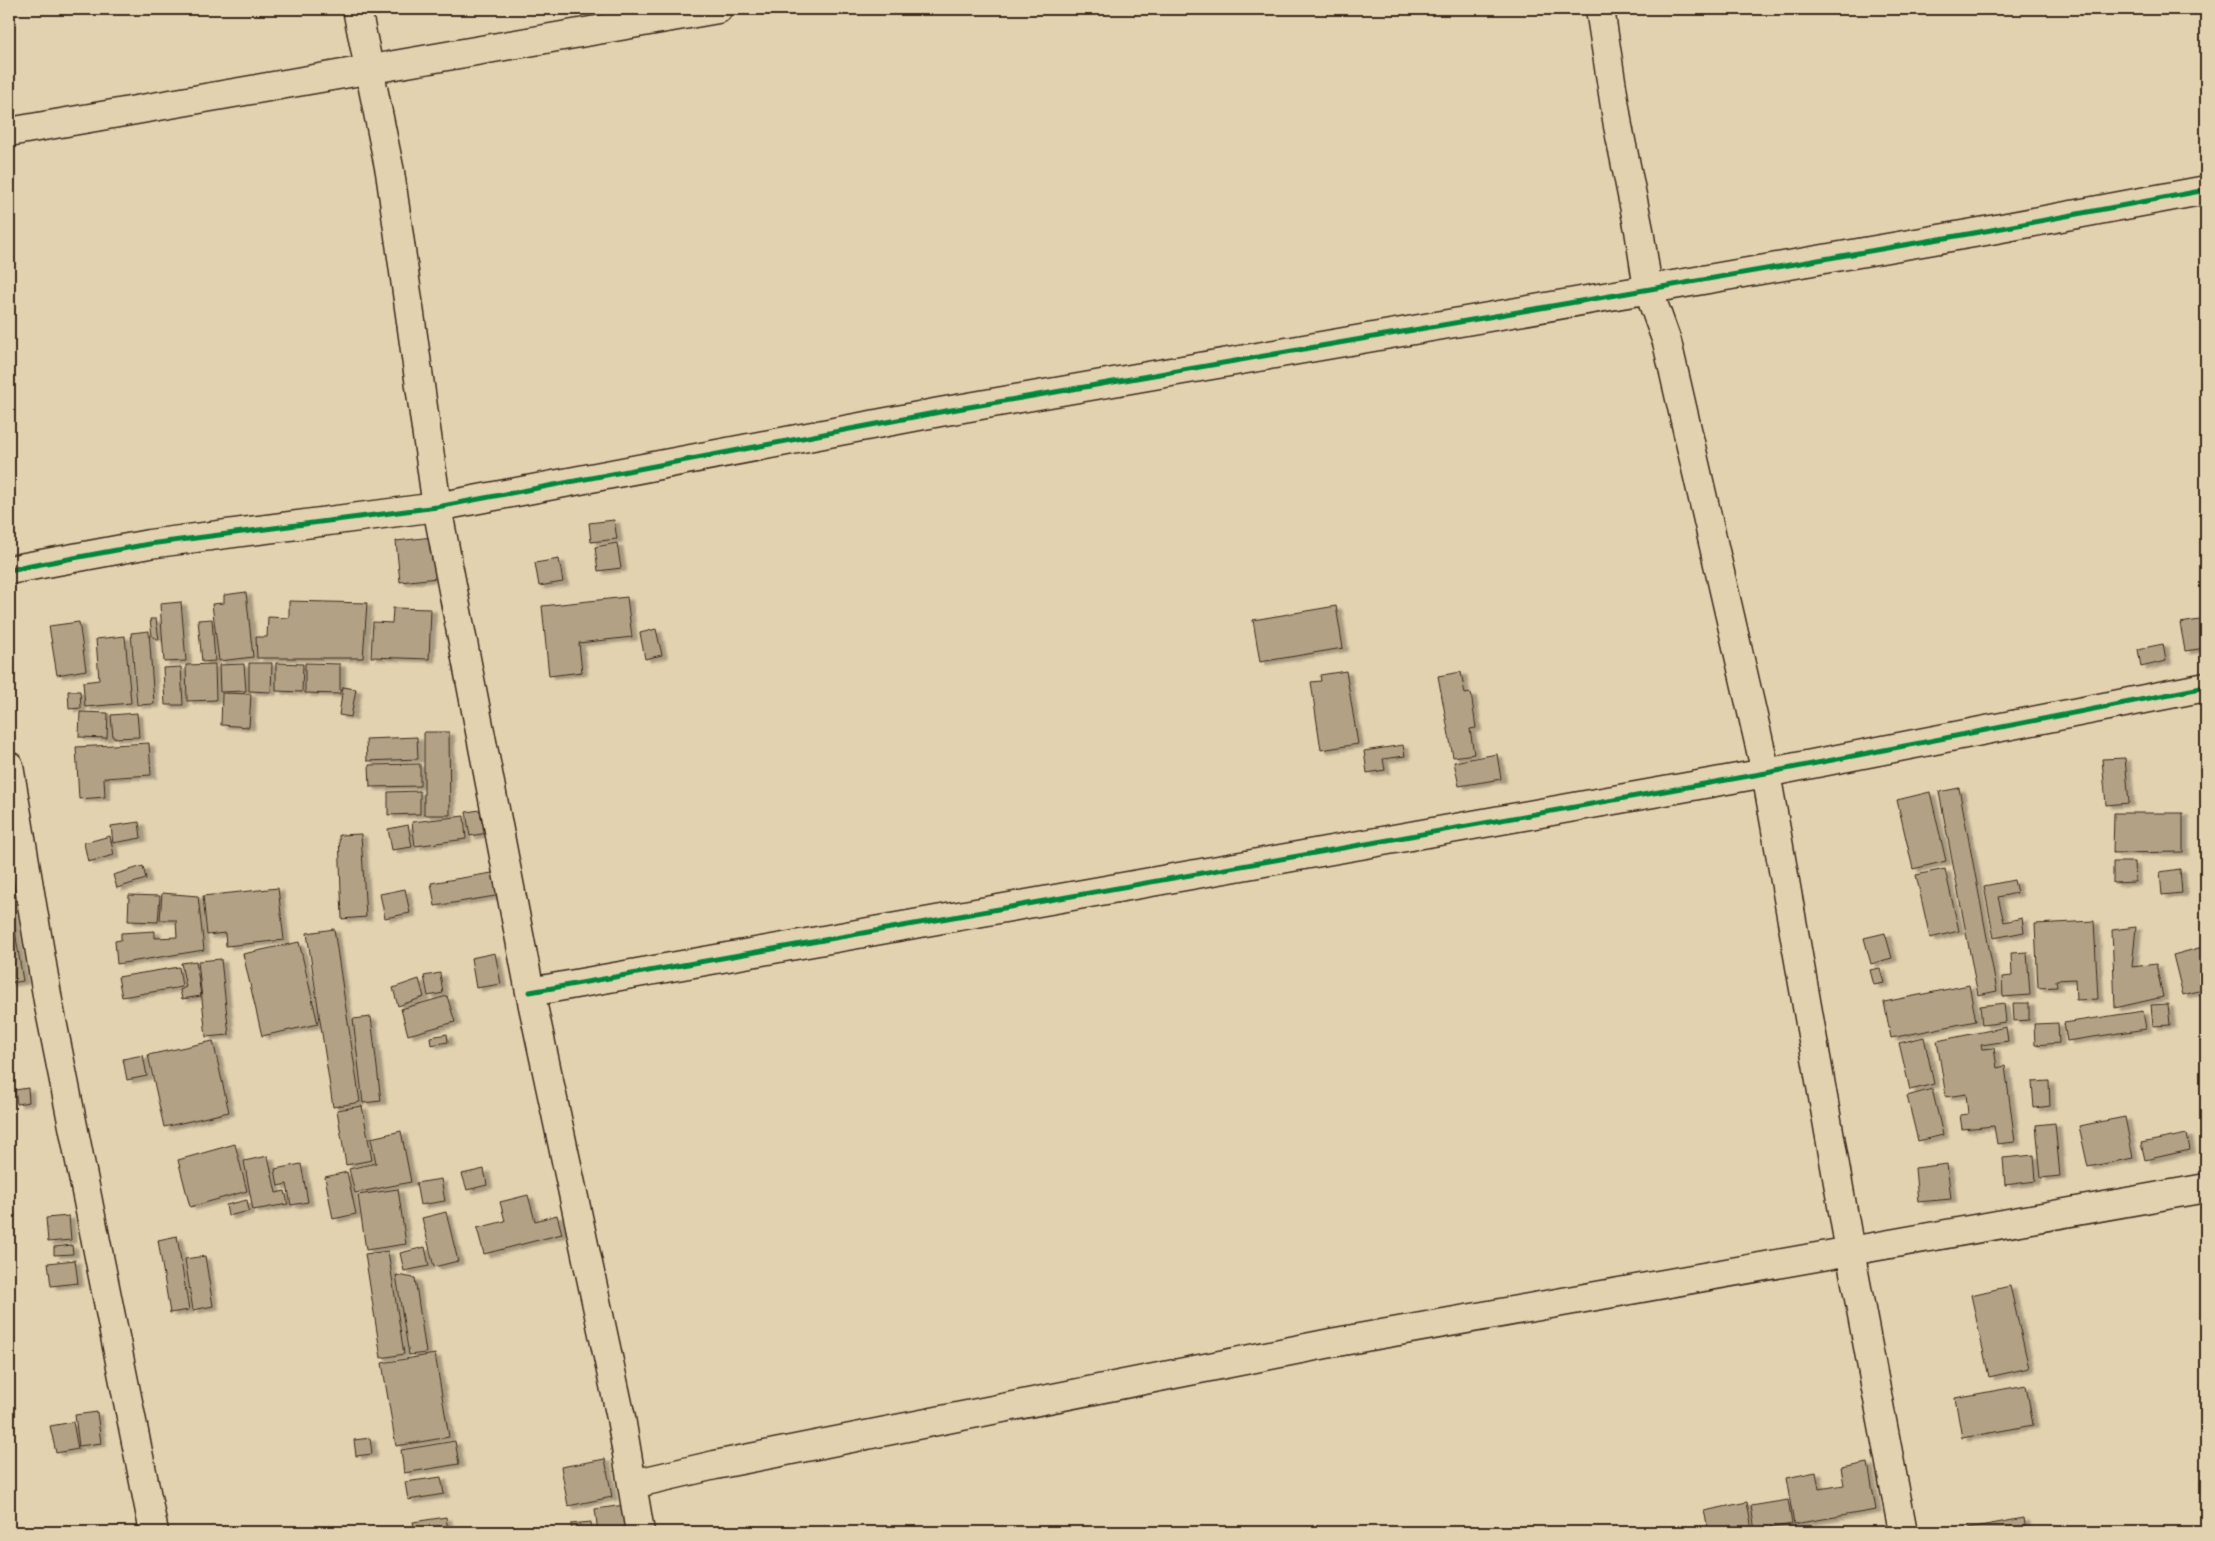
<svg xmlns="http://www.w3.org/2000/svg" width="2215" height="1541" font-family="'Architects Daughter',sans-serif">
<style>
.building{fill:#b2a184;stroke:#3b2a1e;filter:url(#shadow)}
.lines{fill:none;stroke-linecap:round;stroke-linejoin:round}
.minor-casing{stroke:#3b2a1e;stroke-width:31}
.minor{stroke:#e3d2af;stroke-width:28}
.cycleway-casing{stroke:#e3d2af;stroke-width:8}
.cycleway{stroke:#00873e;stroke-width:5}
</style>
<defs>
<filter id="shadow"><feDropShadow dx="5.5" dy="3" stdDeviation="1" flood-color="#0004"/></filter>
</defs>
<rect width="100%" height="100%" fill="#e3d2af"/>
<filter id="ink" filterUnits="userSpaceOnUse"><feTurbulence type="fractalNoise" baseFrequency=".02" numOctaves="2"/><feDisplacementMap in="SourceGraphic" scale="10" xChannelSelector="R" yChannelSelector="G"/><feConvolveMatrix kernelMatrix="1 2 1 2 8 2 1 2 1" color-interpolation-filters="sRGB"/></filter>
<g filter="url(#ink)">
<path class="building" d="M 614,520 L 617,539 L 591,542 L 589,523 Z
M 433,537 L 437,578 L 400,582 L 396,541 Z
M 617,543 L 621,568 L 598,571 L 595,547 Z
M 559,559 L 563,582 L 539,586 L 535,563 Z
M 246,592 L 253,657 L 219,661 L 212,604 L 224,603 L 224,595 Z
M 627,597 L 632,637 L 579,643 L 582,672 L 549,676 L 542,606 Z
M 289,601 L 367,603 L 363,658 L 257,658 L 256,637 L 267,637 L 268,617 L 289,618 Z
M 181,602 L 186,661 L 164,662 L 160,604 Z
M 1336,606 L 1343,648 L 1260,662 L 1253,620 Z
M 393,608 L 431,609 L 429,659 L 371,657 L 373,622 L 392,623 Z
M 150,619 L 156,619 L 159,640 L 152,636 Z
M 212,619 L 215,661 L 202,662 L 198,620 Z
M 2206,619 L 2206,648 L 2185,651 L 2180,623 Z
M 79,622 L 86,670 L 57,675 L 49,626 Z
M 656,629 L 662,655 L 645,659 L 640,633 Z
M 149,631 L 154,704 L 137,705 L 131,633 Z
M 125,636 L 131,703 L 85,707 L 83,682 L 99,680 L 96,639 Z
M 2163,644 L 2166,661 L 2141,667 L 2138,649 Z
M 249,663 L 272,663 L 271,692 L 249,691 Z
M 276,663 L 303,664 L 302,692 L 276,691 Z
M 305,663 L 340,664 L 340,694 L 305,693 Z
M 215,664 L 216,700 L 187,701 L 186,665 Z
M 244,664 L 246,691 L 220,692 L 219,665 Z
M 181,667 L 183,705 L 165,705 L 163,668 Z
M 1346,671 L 1358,744 L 1321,750 L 1311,682 L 1321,681 L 1320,675 Z
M 1461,672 L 1465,694 L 1471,693 L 1476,728 L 1470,729 L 1474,754 L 1453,757 L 1438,676 Z
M 343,687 L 356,689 L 351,717 L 339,715 Z
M 68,691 L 80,691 L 81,708 L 69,709 Z
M 222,693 L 251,694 L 249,727 L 221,725 Z
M 80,712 L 108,713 L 107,738 L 79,737 Z
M 137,713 L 139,737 L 113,738 L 111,715 Z
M 424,732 L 449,732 L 450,815 L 424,815 Z
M 417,737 L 418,759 L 367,761 L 366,739 Z
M 149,743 L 151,775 L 104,778 L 105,797 L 79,799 L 76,747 Z
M 1403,745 L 1405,756 L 1383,759 L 1385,770 L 1367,773 L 1364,751 Z
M 1497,754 L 1501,779 L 1459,786 L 1454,762 Z
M 2125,758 L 2129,803 L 2106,805 L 2102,759 Z
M 420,764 L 420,786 L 370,787 L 369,765 Z
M 1959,788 L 1997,991 L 1978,995 L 1939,792 Z
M 420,791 L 420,814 L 388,815 L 388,792 Z
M 1930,792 L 1946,861 L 1913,869 L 1897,800 Z
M 480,810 L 482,823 L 490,822 L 493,832 L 470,836 L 466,812 Z
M 2114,813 L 2183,813 L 2183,852 L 2113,853 Z
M 464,816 L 466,839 L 415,846 L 412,822 Z
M 139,822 L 141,838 L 113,843 L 111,826 Z
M 408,825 L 412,847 L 392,850 L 388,829 Z
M 361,834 L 366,917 L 342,919 L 339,835 Z
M 110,836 L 114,855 L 88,862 L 84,843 Z
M 2113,862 L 2134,862 L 2135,882 L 2113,883 Z
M 143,866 L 146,879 L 117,888 L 113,875 Z
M 1945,869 L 1959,931 L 1930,938 L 1916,875 Z
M 2180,869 L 2182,893 L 2162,895 L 2160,872 Z
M 498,872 L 501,895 L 435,906 L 431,883 Z
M 2014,880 L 2017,893 L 1998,897 L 2004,922 L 2022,918 L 2024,932 L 1994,938 L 1984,886 Z
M 278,888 L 284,940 L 226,946 L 225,933 L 207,935 L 203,896 Z
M 405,889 L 410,913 L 385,918 L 380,894 Z
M 162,893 L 198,896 L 204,950 L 117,964 L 115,941 L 121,940 L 121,933 L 155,931 L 155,938 L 177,937 L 176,920 L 160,920 Z
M 129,895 L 160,896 L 158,922 L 128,921 Z
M 9,900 L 10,900 L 23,981 L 9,983 Z
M 2094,921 L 2098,999 L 2076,1000 L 2075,979 L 2056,980 L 2057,987 L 2038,988 L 2035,924 Z
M 2136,927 L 2132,967 L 2156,964 L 2163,997 L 2115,1008 L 2112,930 Z
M 334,929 L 360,1102 L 333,1107 L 307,933 Z
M 1885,933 L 1892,958 L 1871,964 L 1864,938 Z
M 299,942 L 318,1024 L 262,1036 L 243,954 Z
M 2206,946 L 2206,989 L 2183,995 L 2173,955 Z
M 2027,952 L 2030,995 L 2003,997 L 2002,977 L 2012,976 L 2011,953 Z
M 495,953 L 501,984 L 476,988 L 471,958 Z
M 221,959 L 229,1035 L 206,1037 L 198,961 Z
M 196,961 L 201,996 L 182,999 L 180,990 L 186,987 L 181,963 Z
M 179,967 L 182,987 L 122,997 L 118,977 Z
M 1880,968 L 1884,983 L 1874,985 L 1870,970 Z
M 440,973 L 443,993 L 428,996 L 424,976 Z
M 419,979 L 424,997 L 398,1006 L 393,988 Z
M 1969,985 L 1976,1021 L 1891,1038 L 1884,1002 Z
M 447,996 L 455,1022 L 408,1035 L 401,1009 Z
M 2004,1003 L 2006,1022 L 1982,1025 L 1980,1006 Z
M 2013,1003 L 2029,1003 L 2029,1020 L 2014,1021 Z
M 2168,1004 L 2170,1025 L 2153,1026 L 2151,1005 Z
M 2143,1011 L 2146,1029 L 2067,1041 L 2064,1023 Z
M 371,1017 L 381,1101 L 363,1103 L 353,1019 Z
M 2058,1023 L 2059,1043 L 2035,1045 L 2034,1024 Z
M 2006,1027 L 2008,1041 L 1981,1045 L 1982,1049 L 1994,1048 L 1997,1068 L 2005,1066 L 2015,1142 L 1997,1144 L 1994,1126 L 1962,1129 L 1960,1115 L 1968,1114 L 1966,1094 L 1946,1097 L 1937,1041 Z
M 447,1034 L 448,1042 L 431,1045 L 430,1037 Z
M 1924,1037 L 1934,1084 L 1910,1090 L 1899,1043 Z
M 213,1041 L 229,1112 L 164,1127 L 148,1055 Z
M 143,1055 L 147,1076 L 127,1080 L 123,1059 Z
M 2049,1081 L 2050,1106 L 2034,1108 L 2032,1082 Z
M 28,1088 L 29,1102 L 17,1104 L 15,1090 Z
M 1932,1089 L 1943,1135 L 1918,1141 L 1907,1096 Z
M 362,1106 L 372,1160 L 346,1165 L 337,1110 Z
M 2125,1117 L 2133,1158 L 2088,1167 L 2079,1126 Z
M 2055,1123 L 2060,1176 L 2041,1178 L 2036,1125 Z
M 401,1131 L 411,1182 L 355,1193 L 349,1169 L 376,1163 L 371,1138 Z
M 2187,1134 L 2190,1150 L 2145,1160 L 2141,1143 Z
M 235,1144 L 247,1191 L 190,1207 L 178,1160 Z
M 2034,1155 L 2036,1181 L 2005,1185 L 2003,1158 Z
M 268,1156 L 276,1193 L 285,1191 L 288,1204 L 253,1210 L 244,1161 Z
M 301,1164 L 308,1202 L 291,1205 L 287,1184 L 278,1186 L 275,1169 Z
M 1947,1164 L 1951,1199 L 1918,1202 L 1915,1168 Z
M 484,1169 L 487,1185 L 467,1190 L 462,1174 Z
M 347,1172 L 356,1214 L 333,1219 L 325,1177 Z
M 441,1179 L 445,1201 L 420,1205 L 416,1183 Z
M 398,1189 L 406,1244 L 366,1250 L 358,1195 Z
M 528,1195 L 535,1221 L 557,1215 L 562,1234 L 484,1254 L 477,1228 L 505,1221 L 500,1202 Z
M 247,1200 L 249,1211 L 228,1216 L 226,1205 Z
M 446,1212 L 458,1261 L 434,1267 L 422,1218 Z
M 69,1216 L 71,1240 L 48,1242 L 46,1218 Z
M 177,1236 L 189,1310 L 170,1313 L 158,1240 Z
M 72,1245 L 73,1254 L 54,1255 L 54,1247 Z
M 425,1247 L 429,1266 L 404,1271 L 400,1253 Z
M 388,1251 L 404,1354 L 381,1358 L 365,1254 Z
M 205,1256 L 213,1306 L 193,1310 L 185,1259 Z
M 75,1260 L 78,1283 L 51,1286 L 48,1263 Z
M 396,1275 L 415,1278 L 426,1353 L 409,1355 Z
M 2010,1286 L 2029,1368 L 1989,1377 L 1971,1295 Z
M 435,1354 L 449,1437 L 396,1446 L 382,1363 Z
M 2026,1385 L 2033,1425 L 1962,1438 L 1955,1398 Z
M 97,1412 L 101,1443 L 79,1446 L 75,1415 Z
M 73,1422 L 78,1449 L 56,1453 L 50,1426 Z
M 370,1438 L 372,1454 L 356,1456 L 354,1440 Z
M 455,1441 L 459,1464 L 404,1473 L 401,1450 Z
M 605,1459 L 612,1497 L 568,1506 L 561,1467 Z
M 1868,1463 L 1876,1510 L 1794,1524 L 1786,1478 L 1816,1472 L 1819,1489 L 1844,1485 L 1841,1468 Z
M 441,1477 L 444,1494 L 408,1500 L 405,1482 Z
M 1788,1500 L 1792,1524 L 1755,1531 L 1751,1506 Z
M 1747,1502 L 1752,1530 L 1739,1532 L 1709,1532 L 1704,1511 Z
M 625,1505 L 629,1532 L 598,1532 L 595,1509 Z
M 446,1517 L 448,1530 L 415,1532 L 413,1522 Z
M 2024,1518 L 2026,1532 L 1970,1532 L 1969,1528 Z
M 591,1522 L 592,1532 L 572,1532 L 571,1524 Z"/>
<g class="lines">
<defs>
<path id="minor" d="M 357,9 L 390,172 L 437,507 L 530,992 L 621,1418 L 640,1532
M 1600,9 L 1618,126 L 1639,230 L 1648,289 L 1667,342 L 1766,773 L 1850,1251 L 1903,1532
M 9,132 L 718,9
M 9,570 L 149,544 L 437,507 L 940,412 L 1991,230 L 2206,190
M 9,766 L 48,1001 L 154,1532
M 530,992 L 1766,773 L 2206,687
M 633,1484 L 715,1465 L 1331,1343 L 2206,1188"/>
</defs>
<use href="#minor" class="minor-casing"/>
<use href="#minor" class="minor"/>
<defs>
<path id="cycleway" d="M 9,570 L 149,544 L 437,507 L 940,412 L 1991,230 L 2206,190
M 530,992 L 1766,773 L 2206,687"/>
</defs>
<use href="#cycleway" class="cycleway-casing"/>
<use href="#cycleway" class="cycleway"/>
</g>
</g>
<rect width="2215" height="1541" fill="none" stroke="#e3d2af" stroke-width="30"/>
<rect x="15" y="15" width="2185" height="1511" fill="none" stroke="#3b2a1e" stroke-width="2" filter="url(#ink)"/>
</svg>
